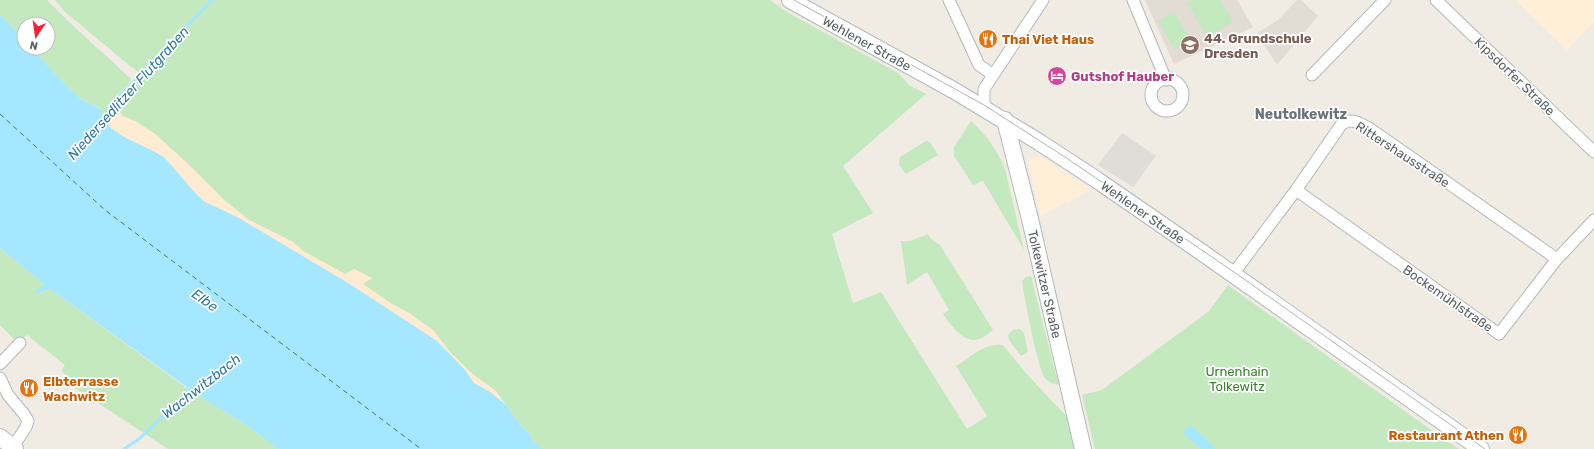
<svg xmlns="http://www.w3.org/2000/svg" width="1594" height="449" font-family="Rubik,sans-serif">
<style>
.commercial{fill:#ffefd9}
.industrial{fill:#e0ddd8}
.education{fill:#e2dcd4}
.green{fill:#c5e9be}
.sand{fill:#feebd1}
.water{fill:#a4e7ff}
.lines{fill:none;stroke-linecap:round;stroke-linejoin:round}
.stream{stroke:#a4e7ff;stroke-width:3}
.ferry{stroke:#30799f;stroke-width:1;stroke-dasharray:5 4;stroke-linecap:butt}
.street-casing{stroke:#b4b8bc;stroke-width:13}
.secondary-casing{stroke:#b2b9bd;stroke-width:18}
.street{stroke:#fff;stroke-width:11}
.secondary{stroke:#fff;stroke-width:16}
.tram{stroke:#b3b4b5;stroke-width:1}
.labels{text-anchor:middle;stroke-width:3.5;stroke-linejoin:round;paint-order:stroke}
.education-label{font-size:13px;font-weight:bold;fill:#785e54;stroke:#fff;text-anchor:start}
.food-label{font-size:13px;font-weight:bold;fill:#c56008;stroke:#fff;text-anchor:start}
.street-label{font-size:13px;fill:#5b6266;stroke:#fff}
.hotel-label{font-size:13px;font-weight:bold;fill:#b23c85;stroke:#fff;text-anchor:start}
.park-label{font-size:13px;fill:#38832d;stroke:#fff}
.water-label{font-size:14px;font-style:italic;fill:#30799f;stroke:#fff}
.neighbourhood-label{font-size:14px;font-weight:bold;fill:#6c7478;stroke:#fff}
</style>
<rect width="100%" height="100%" fill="#f0ebe3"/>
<path class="commercial" d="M 1515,0 L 1594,0 L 1594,22 L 1567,50 Z
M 1041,156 L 1091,189 L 1067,204 L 1066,202 L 1040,216 L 1028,161 Z"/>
<path class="industrial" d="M 1122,133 L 1156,156 L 1133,187 L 1098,165 Z"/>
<path class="education" d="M 1145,0 L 1237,0 L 1253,27 L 1174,64 Z
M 1297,0 L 1301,0 L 1318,16 L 1277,65 L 1257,33 L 1278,20 Z"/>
<path class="green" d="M 0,0 L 47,0 C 74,28 104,53 132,80 L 116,97 L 103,117 L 101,110 L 98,107 L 84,101 L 71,91 L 31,48 L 48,48 L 48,24 L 24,24 L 24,40 L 0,14 Z
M 55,0 L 770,0 L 787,12 L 898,73 L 909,85 L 926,94 L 843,166 L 873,213 L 832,234 L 853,303 L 881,292 L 967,429 L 987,416 L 956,366 C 969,358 987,341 1003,345 L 1024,371 L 1066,416 L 1074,449 L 542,449 L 533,441 L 529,433 L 517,421 L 496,391 L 471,373 L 449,351 L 434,331 L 409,313 L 392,304 L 362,284 L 372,278 L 345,274 L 303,251 L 293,242 L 249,220 L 224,200 L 187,163 L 155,134 L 137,122 L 123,116 L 119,111 L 119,103 L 142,75 L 143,72 L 140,73 L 130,66 L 64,11 Z
M 1193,0 L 1220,0 L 1233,22 L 1207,37 L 1187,3 Z
M 1174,12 L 1191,40 L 1174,49 L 1158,21 Z
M 971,121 C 986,135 997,149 1005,169 L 1024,250 L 983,181 L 973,185 L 954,156 L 954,147 Z
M 926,141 L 930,142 L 938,155 L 906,174 L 899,165 L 900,157 Z
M 928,234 L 931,239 L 940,245 L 993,330 C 988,334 981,340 974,340 C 960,339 950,324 943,314 L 949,310 L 927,272 L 907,285 L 901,241 L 910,241 Z
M 0,248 L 44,284 L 44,286 L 37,294 L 50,289 L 188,389 L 181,398 L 192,392 L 245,424 L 278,449 L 168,449 L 75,388 L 79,387 L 61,371 L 65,365 L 27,335 L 17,342 L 0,325 Z
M 1031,276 L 1055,371 L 1059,385 C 1054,384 1049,383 1045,378 C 1038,368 1024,297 1022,281 L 1026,277 Z
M 1228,285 L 1427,427 L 1459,449 L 1095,449 L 1082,395 L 1102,390 L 1209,311 Z
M 1019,329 L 1024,333 L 1028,352 L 1021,356 L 1009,340 L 1008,335 L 1013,330 Z"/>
<path class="sand" d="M 119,103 L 119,111 L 123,116 L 137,122 L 155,134 L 187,163 L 224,200 L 249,220 L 293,242 L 303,251 L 345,274 L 354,269 L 372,278 L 363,284 L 392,304 L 409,313 L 434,331 L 449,351 L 471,373 L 496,391 L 506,405 L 490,392 L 474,383 L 465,370 L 437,341 L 348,283 L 237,217 L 205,202 L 196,194 L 165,158 L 153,151 L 124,137 L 107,125 L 109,119 Z"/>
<path class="water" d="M 0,14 L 24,40 L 24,48 L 31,48 L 71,91 L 84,101 L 97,107 L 101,110 L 103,116 L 116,97 L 140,73 L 143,72 L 142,75 C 134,85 105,113 108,126 L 124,137 L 153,151 L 165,158 L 196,194 L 205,202 L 237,217 L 348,283 L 437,341 L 465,370 L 474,383 L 490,392 L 506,405 L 517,421 L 529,433 L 533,441 L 542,449 L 278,449 L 245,424 L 192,392 L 182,399 L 181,398 L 188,388 L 50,289 L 37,294 L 35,291 L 44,286 L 44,284 L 0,248 Z
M 1192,426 L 1216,449 L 1201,449 L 1184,434 L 1185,428 Z"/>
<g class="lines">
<path class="stream" d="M 141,74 L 212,0
M 124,449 L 139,439 L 184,396"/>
<path class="ferry" d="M 0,114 L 105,210 L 421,449"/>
<defs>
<path id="street" d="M 949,0 L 979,65 L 993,75
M 1133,0 L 1166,80
M 1436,0 L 1594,152
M 1312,75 L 1385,0
M1151 95a16 16 0 1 1 32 0a16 16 0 1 1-32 0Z
M 987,109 L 984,105 L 984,89 L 1043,0
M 1296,190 L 1499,334 L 1557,259 L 1594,220
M 1233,274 L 1296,190 L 1341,125 C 1351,117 1359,123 1369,128 L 1557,259
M 0,364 L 20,343
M 0,378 L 8,395 L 24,414 L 28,421 L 26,427 L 13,447"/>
<path id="secondary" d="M 790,0 L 955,91 L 1039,142 L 1097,180 L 1197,249 L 1481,449
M 1005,120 L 1030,219 L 1083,449
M 0,437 L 15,449"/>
</defs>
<use href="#street" class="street-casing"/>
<use href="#secondary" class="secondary-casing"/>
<use href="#street" class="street"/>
<use href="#secondary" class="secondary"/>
<path class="tram" d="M 794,0 L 984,105 L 1065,157 L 1234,272 L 1485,449"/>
</g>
<defs>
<symbol id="restaurant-disc" viewBox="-11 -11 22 22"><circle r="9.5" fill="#e8710a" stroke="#fff"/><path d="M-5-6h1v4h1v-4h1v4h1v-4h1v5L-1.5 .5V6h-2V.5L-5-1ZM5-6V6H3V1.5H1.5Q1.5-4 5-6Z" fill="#fff"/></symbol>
<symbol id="school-disc" viewBox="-11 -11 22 22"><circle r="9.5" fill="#8d6e63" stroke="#fff"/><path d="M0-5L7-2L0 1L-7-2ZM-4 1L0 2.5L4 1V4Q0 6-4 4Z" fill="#fff"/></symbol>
<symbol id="hotel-disc" viewBox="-11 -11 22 22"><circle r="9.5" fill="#d1479c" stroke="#fff"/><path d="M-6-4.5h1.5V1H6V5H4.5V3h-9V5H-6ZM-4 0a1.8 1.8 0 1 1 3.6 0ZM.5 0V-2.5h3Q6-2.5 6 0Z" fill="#fff"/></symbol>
</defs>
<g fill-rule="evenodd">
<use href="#restaurant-disc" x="977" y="28" width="22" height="22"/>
<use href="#school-disc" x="1179" y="34" width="22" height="22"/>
<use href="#hotel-disc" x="1046" y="65" width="22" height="22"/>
<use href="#restaurant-disc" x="18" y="377" width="22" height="22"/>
<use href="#restaurant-disc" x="1507" y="424" width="22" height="22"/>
</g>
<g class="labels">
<g class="education-label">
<text x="1204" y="43">44. Grundschule<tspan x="1204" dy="15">Dresden</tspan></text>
</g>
<g class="food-label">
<text x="1002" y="44">Thai Viet Haus</text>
<text x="43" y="386">Elbterrasse<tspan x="43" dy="15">Wachwitz</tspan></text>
<text x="1504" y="440" text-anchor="end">Restaurant Athen</text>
</g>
<g class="street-label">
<text transform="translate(867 43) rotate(29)" y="5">Wehlener Straße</text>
<text transform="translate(1515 76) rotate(44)" y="5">Kipsdorfer Straße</text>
<text transform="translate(1403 154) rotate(33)" y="5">Rittershausstraße</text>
<text transform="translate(1143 212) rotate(35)" y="5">Wehlener Straße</text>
<text transform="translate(1045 284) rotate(77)" y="5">Tolkewitzer Straße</text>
<text transform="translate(1448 298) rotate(35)" y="5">Bockemühlstraße</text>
</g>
<g class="hotel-label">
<text x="1071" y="81">Gutshof Hauber</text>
</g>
<g class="park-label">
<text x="1237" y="376">Urnenhain<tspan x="1237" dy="15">Tolkewitz</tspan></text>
</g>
<g class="water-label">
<text transform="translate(128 93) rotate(-48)" y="5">Niedersedlitzer Flutgraben</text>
<text transform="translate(205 300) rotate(35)" y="5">Elbe</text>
<text transform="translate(201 386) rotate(-38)" y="5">Wachwitzbach</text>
</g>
<g class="neighbourhood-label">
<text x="1301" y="119">Neutolkewitz</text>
</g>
</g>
<g transform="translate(36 36) rotate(193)"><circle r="19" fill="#ffffff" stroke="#bdc0c2"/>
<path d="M0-3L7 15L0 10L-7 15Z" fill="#f82136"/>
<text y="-6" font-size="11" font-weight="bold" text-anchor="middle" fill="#5b6266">N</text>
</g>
</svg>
